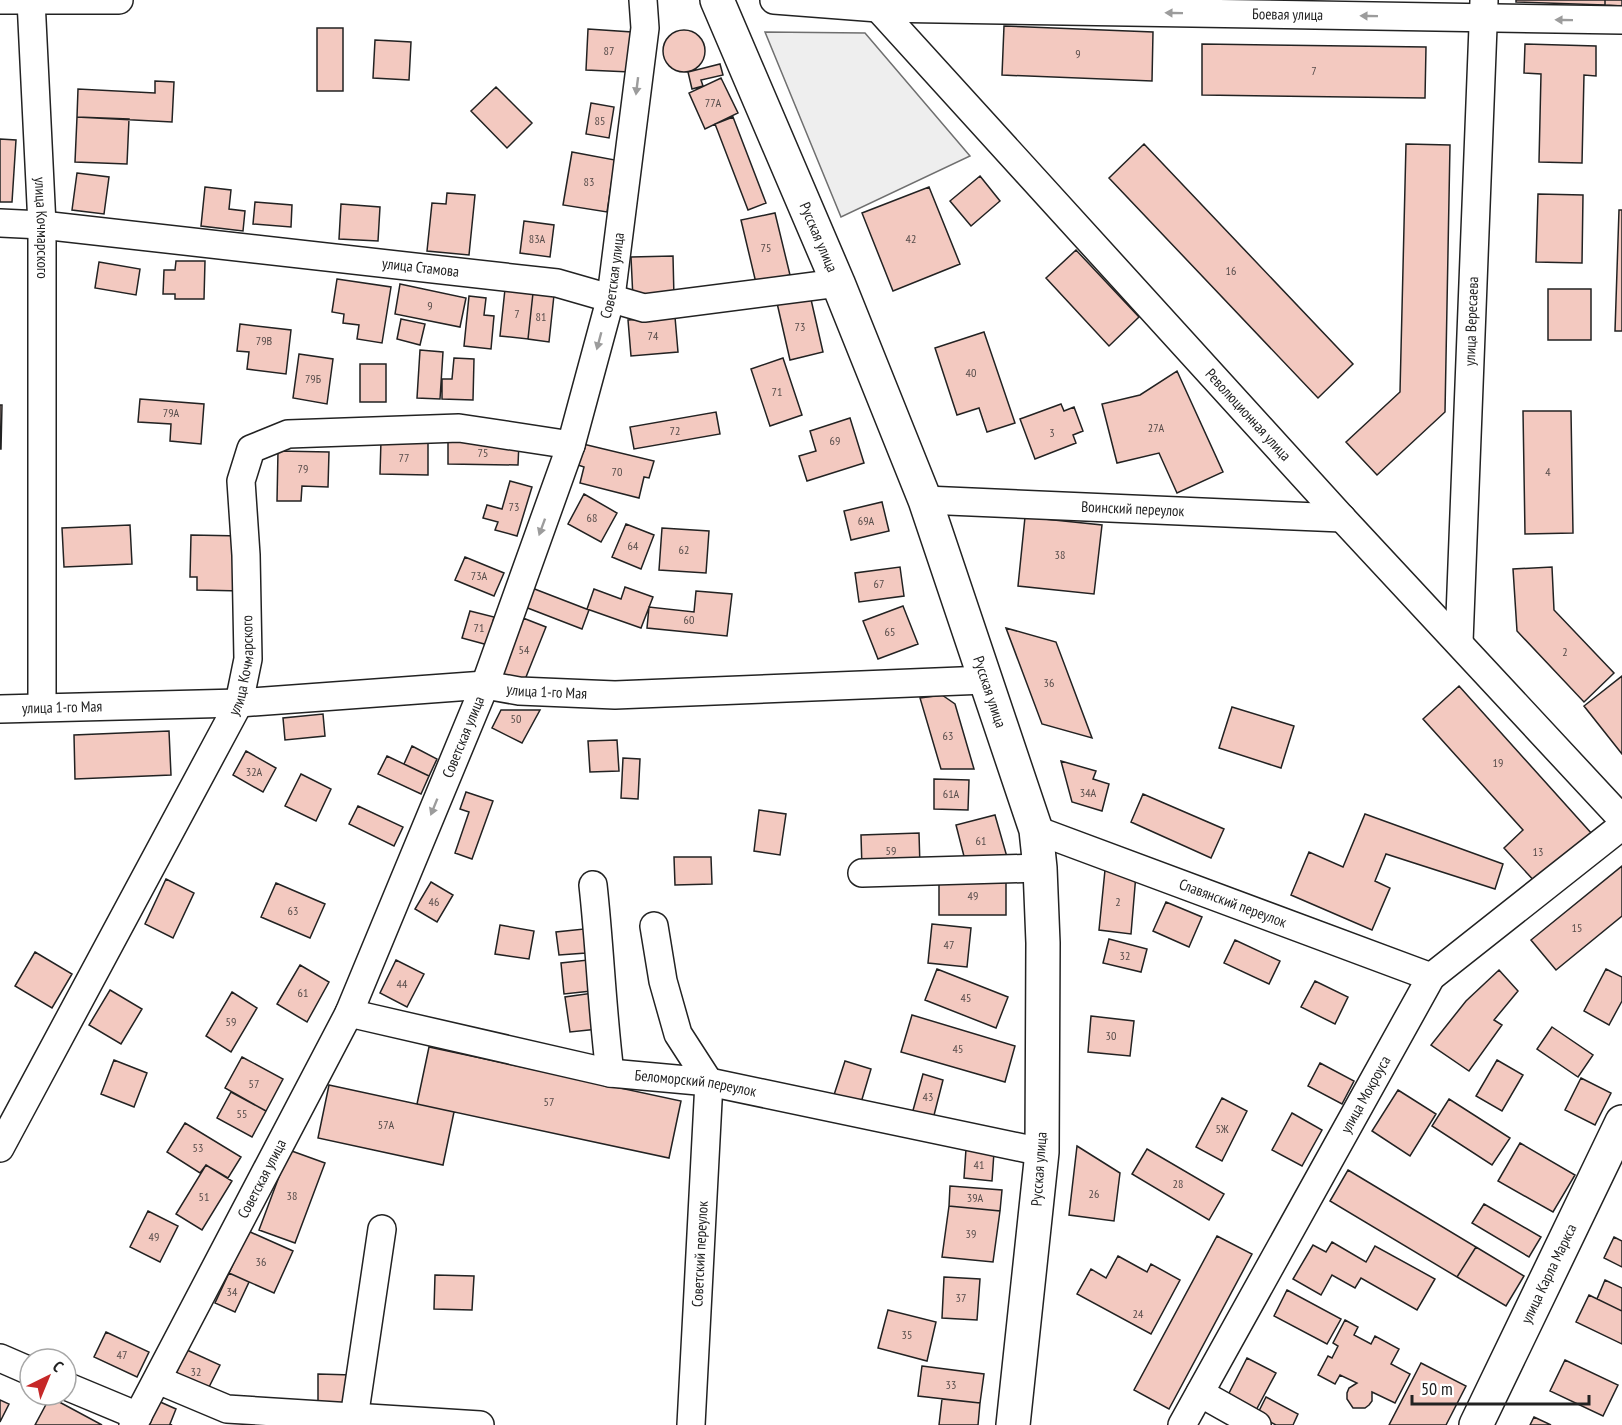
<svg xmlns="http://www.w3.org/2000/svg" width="1622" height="1425" font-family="'PT Sans Narrow',sans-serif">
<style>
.green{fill:#eee;stroke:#6f6f6f;stroke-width:1.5}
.building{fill:#f3c9c0;stroke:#222;stroke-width:1.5}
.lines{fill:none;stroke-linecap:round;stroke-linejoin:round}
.minor-casing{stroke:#222;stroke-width:30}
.major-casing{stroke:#222;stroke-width:36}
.minor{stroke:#fff;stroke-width:27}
.major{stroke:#fff;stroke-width:33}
.oneway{fill:#9c9c9c}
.labels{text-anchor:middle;stroke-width:4.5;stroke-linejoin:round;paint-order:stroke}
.number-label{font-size:12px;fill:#564c4a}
.street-label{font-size:15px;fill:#222;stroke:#fff}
</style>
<rect width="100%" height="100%" fill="#fff"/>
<path class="green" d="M 765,32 L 865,33 L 970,156 L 841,217 Z"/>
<path class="building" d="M 1516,0 L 1605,0 L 1605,5 L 1516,2 Z
M 1605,0 L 1622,0 L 1622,6 L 1605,5 Z
M 1004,26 L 1153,32 L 1152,81 L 1002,75 Z
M 317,28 L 343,28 L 343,91 L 317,91 Z
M 588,29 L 632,32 L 630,72 L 586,70 Z
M663 51a21 21 0 1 1 42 0a21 21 0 1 1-42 0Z
M 375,40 L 411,42 L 409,80 L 373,78 Z
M 1202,44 L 1426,47 L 1425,98 L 1202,95 Z
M 1525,44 L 1596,46 L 1596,76 L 1584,75 L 1582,163 L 1539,162 L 1541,74 L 1524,73 Z
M 720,64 L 723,75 L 701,80 L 703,86 L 692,89 L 688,72 Z
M 721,78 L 738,113 L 705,129 L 689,93 Z
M 155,81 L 174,82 L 172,122 L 77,117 L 78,89 L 155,93 Z
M 496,87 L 532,123 L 507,148 L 471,111 Z
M 591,103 L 614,107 L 609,138 L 586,134 Z
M 77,117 L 129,119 L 127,164 L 75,162 Z
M 733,117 L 766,203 L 748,210 L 715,124 Z
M 0,139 L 16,140 L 12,202 L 0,202 Z
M 1144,144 L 1353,364 L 1318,398 L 1109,178 Z
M 1406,144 L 1450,145 L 1445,412 L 1377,475 L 1346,442 L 1400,392 Z
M 572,152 L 615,160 L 607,212 L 563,205 Z
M 77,173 L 109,177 L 104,214 L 72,210 Z
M 980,176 L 1000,201 L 971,226 L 950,201 Z
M 205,187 L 231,190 L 229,209 L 245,211 L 243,231 L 201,226 Z
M 929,187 L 960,264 L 893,291 L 862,213 Z
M 447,193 L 475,195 L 469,255 L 427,251 L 432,203 L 446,204 Z
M 1538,194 L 1583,195 L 1582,263 L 1536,262 Z
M 255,202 L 292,205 L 291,227 L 253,224 Z
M 341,204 L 380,207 L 378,241 L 339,239 Z
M 1619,210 L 1622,210 L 1622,331 L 1615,331 Z
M 775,213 L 790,275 L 756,283 L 741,220 Z
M 524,221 L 554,225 L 550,257 L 520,253 Z
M 1076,250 L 1139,317 L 1109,346 L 1046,278 Z
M 673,256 L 674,298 L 633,299 L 631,257 Z
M 176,261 L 205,261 L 204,299 L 175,299 L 175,294 L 163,294 L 164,270 L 175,270 Z
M 99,262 L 140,269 L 136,295 L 95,288 Z
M 337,279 L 391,287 L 382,343 L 357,339 L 359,325 L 343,323 L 344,314 L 332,312 Z
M 400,284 L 466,298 L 460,327 L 395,314 Z
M 505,289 L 533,293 L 528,339 L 500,336 Z
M 1548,289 L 1591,289 L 1591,340 L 1548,340 Z
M 533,293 L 554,295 L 549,342 L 528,339 Z
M 810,295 L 823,352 L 790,360 L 777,303 Z
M 469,296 L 486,298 L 484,315 L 494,316 L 491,349 L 464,346 Z
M 675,317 L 678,352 L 631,356 L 628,320 Z
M 401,319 L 425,324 L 420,345 L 397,339 Z
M 240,324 L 291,330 L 286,374 L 247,369 L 249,352 L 237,351 Z
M 984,332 L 1015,423 L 987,432 L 979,408 L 957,415 L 935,348 Z
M 420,350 L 443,352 L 440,399 L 417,398 Z
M 299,354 L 333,359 L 327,404 L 293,398 Z
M 454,358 L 474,359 L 473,400 L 442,399 L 442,379 L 452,379 Z
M 783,358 L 802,415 L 770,426 L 751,369 Z
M 360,364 L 386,364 L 386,402 L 360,402 Z
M 1177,371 L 1223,472 L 1177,493 L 1159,453 L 1117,463 L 1102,404 L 1140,395 Z
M 140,399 L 204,404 L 201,444 L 170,441 L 171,424 L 138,422 Z
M 1061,404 L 1064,411 L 1074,407 L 1083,431 L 1073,435 L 1076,443 L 1035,459 L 1020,419 Z
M 0,405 L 2,405 L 1,449 L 0,449 Z
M 1523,411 L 1571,411 L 1573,533 L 1525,534 Z
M 716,412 L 720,434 L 634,449 L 630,427 Z
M 850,418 L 864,463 L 807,481 L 799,456 L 816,451 L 810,431 Z
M 381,440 L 428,441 L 428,475 L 380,474 Z
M 448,441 L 519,442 L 518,465 L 448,464 Z
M 583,444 L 654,461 L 649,478 L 644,477 L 639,498 L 580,483 L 584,467 L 578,465 Z
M 278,451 L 329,452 L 328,487 L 302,486 L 301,501 L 277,501 Z
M 510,481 L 532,487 L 517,536 L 495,530 L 498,522 L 483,518 L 487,505 L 502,509 Z
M 584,494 L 617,513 L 601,542 L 568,524 Z
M 882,502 L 889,531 L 851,540 L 844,511 Z
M 1025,517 L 1102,525 L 1094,594 L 1018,586 Z
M 626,524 L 654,535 L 641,569 L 612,557 Z
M 130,525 L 132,564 L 64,567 L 62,528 Z
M 662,528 L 709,531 L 706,573 L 659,570 Z
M 191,535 L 242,536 L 242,591 L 197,590 L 197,577 L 190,577 Z
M 465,557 L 504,573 L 494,596 L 455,580 Z
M 900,567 L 904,596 L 859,602 L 855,573 Z
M 1552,567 L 1554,610 L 1614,673 L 1584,702 L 1517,631 L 1513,569 Z
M 625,587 L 653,597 L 641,628 L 587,609 L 594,589 L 621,599 Z
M 532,588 L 589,610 L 582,629 L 525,607 Z
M 696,591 L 732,594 L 727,636 L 647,628 L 649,607 L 694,612 Z
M 903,606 L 918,644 L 878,659 L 863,621 Z
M 470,611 L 494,617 L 488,645 L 462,638 Z
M 523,618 L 546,627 L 524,682 L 501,673 Z
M 1006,628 L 1056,642 L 1092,738 L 1042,724 Z
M 1622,676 L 1622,754 L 1584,706 Z
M 1459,686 L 1592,834 L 1537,884 L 1504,848 L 1523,830 L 1423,719 Z
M 942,695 L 955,704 L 974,769 L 941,769 L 920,698 Z
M 1232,707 L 1294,726 L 1281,768 L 1219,748 Z
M 501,710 L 540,710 L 522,743 L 492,728 Z
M 323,714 L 325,736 L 285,740 L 283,718 Z
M 169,731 L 171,775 L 75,779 L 74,735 Z
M 617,740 L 619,771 L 590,772 L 588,741 Z
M 412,746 L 437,759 L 429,776 L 404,764 Z
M 246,751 L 276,768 L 263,792 L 233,775 Z
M 387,756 L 429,776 L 421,794 L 378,774 Z
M 623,758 L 640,759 L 638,799 L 621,798 Z
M 1061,761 L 1096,771 L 1093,779 L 1109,784 L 1102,811 L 1072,802 Z
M 301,774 L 331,789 L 316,821 L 285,806 Z
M 934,779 L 969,780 L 968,810 L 934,809 Z
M 466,792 L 493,801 L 472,859 L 455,853 L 469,812 L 460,809 Z
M 1143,794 L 1224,829 L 1211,858 L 1131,822 Z
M 358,806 L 403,827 L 394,846 L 349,824 Z
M 759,810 L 786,814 L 780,855 L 754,851 Z
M 1365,814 L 1503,864 L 1495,889 L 1386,854 L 1375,881 L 1390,888 L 1372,930 L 1291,895 L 1309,852 L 1343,867 Z
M 995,815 L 1007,857 L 967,868 L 956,825 Z
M 919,833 L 920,867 L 862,869 L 861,835 Z
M 674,857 L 711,857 L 712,884 L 675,885 Z
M 1622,866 L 1622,916 L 1556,970 L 1531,940 Z
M 1105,870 L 1136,874 L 1131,934 L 1099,930 Z
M 939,877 L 1006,877 L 1006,915 L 939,915 Z
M 166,879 L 194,893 L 173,938 L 145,924 Z
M 431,882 L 453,895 L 437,922 L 415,909 Z
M 276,883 L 325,904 L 310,938 L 261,917 Z
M 1166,902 L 1202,917 L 1189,947 L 1153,931 Z
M 932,924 L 971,928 L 967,967 L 928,963 Z
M 500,925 L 534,931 L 529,959 L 495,954 Z
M 584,929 L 586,953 L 559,955 L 556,932 Z
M 1109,939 L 1147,949 L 1141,972 L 1103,963 Z
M 1235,940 L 1280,961 L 1269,984 L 1224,963 Z
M 35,952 L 72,974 L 52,1008 L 15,986 Z
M 396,960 L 424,974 L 407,1007 L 380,993 Z
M 588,960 L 591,991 L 564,994 L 561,963 Z
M 300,965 L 329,982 L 307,1022 L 277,1004 Z
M 937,969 L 1008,997 L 996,1028 L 925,1000 Z
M 1606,969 L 1622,977 L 1622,1001 L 1609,1025 L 1584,1011 Z
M 1499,970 L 1518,991 L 1494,1020 L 1502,1025 L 1469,1071 L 1431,1045 L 1466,1001 Z
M 1315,981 L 1348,997 L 1335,1024 L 1301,1007 Z
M 110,990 L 142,1009 L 121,1044 L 89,1025 Z
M 232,992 L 257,1008 L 231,1052 L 206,1036 Z
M 593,993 L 598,1029 L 570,1032 L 565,997 Z
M 912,1015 L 1015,1046 L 1005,1082 L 901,1052 Z
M 1091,1016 L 1134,1021 L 1130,1056 L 1088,1052 Z
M 1552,1027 L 1593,1055 L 1578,1077 L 1537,1049 Z
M 429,1047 L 681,1101 L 669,1158 L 417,1104 Z
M 242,1057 L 283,1079 L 266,1111 L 225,1088 Z
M 114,1060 L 147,1073 L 134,1107 L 101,1094 Z
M 1497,1060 L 1523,1075 L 1502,1111 L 1476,1096 Z
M 845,1061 L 871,1069 L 860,1106 L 833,1098 Z
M 1320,1063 L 1354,1081 L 1342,1104 L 1308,1086 Z
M 923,1074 L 943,1080 L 933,1119 L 912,1114 Z
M 1581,1078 L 1611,1093 L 1595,1125 L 1565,1110 Z
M 329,1085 L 454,1112 L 443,1165 L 318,1138 Z
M 1398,1090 L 1436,1114 L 1410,1156 L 1372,1131 Z
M 231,1092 L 266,1111 L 252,1137 L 217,1118 Z
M 1222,1098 L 1247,1111 L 1222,1161 L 1196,1147 Z
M 1449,1099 L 1510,1138 L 1492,1165 L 1432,1126 Z
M 1292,1113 L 1322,1130 L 1302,1166 L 1272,1150 Z
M 185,1123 L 241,1157 L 228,1178 L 206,1165 L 200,1173 L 167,1152 Z
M 1520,1143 L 1575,1175 L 1553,1212 L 1498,1181 Z
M 1077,1146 L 1120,1173 L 1114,1221 L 1069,1215 Z
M 966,1149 L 994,1152 L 992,1181 L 964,1178 Z
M 1147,1149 L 1224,1194 L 1209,1220 L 1132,1174 Z
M 289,1150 L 325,1163 L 295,1243 L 259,1230 Z
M 206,1165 L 232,1181 L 202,1230 L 176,1214 Z
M 1348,1170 L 1476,1247 L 1457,1277 L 1330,1201 Z
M 950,1186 L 1002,1190 L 1000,1211 L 949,1206 Z
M 1484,1204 L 1541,1237 L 1529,1257 L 1472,1223 Z
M 949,1206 L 1000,1211 L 993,1262 L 942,1257 Z
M 148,1211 L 178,1226 L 160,1262 L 130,1247 Z
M 248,1231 L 293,1251 L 274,1293 L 229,1273 Z
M 1217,1236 L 1252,1254 L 1169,1409 L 1134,1390 Z
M 1614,1237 L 1622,1241 L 1622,1267 L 1604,1258 Z
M 1332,1242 L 1366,1262 L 1375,1246 L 1435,1279 L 1417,1310 L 1361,1278 L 1355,1288 L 1332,1275 L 1321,1295 L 1293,1279 L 1313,1245 L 1326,1252 Z
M 1476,1247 L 1524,1276 L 1506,1306 L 1457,1277 Z
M 1118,1256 L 1147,1272 L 1151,1264 L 1180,1280 L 1151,1334 L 1077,1294 L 1091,1269 L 1106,1278 Z
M 229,1273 L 249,1282 L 235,1312 L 215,1303 Z
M 435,1275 L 474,1276 L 472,1310 L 434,1309 Z
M 944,1277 L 980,1279 L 977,1320 L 942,1318 Z
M 1605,1280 L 1622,1288 L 1622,1311 L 1597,1299 Z
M 1287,1290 L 1341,1319 L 1327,1344 L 1274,1316 Z
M 1589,1295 L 1622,1311 L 1622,1344 L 1576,1322 Z
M 888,1310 L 936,1322 L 927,1361 L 878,1348 Z
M 1345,1320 L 1358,1327 L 1354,1335 L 1371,1344 L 1375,1336 L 1399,1349 L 1391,1364 L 1410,1374 L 1395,1403 L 1372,1392 L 1372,1401 L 1369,1405 L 1365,1408 L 1353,1408 L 1347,1399 L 1347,1393 L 1349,1388 L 1357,1383 L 1340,1375 L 1335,1384 L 1318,1375 L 1328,1356 L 1332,1358 L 1338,1346 L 1333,1343 Z
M 106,1332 L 149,1352 L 137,1377 L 94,1357 Z
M 187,1350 L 220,1365 L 205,1395 L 173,1380 Z
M 1247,1358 L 1276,1373 L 1254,1414 L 1226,1399 Z
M 1565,1360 L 1618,1385 L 1603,1416 L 1550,1391 Z
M 1421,1363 L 1466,1386 L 1446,1425 L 1389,1425 Z
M 922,1366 L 984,1374 L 980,1403 L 918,1396 Z
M 318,1374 L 352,1375 L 352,1409 L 318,1409 Z
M 50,1397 L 102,1425 L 35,1425 Z
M 1266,1397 L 1298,1414 L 1293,1425 L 1276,1425 L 1257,1415 Z
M 942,1399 L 980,1403 L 978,1425 L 939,1425 Z
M 0,1400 L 9,1404 L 0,1422 Z
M 158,1401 L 176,1409 L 170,1424 L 172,1425 L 148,1425 Z
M 1534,1417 L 1551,1425 L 1530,1425 Z"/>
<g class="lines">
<defs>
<g id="minor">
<path d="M 0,0 L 119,0"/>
<path id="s1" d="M 31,0 L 42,225 L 42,707"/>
<path id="s2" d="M 774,0 L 878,8 L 1622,20"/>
<path id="s3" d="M 878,8 L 1342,518 L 1622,819"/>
<path id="s4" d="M 0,223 L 42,225 L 557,283 L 644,308 L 838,283"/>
<path id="s5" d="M 925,500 L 1342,518"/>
<path id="s6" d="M 1459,642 L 1484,1"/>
<path id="s7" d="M 0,709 L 239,703 L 485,685 L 519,691 L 615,695 L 985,680"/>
<path id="s8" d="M 1036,830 L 1431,977"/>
<path d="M 862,873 L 1040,868"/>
<path d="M 593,885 C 600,948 602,1010 610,1073"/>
<path d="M 654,926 L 663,981 L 678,1034 L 709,1082 L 691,1425"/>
<path id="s9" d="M 349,1013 L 610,1073 L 709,1082 L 1042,1152"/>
<path id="s10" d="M 0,1148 L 239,703 L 248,659 L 246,555 L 241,481 L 251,449 L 288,434 L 459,428 L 571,445"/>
<path d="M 0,1358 L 30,1371"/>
<path d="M 158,1380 L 227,1409 L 480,1425"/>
<path d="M 66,1386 L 138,1416"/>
<path d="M 1200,1393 L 1257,1425"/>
<path id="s11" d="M 133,1425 L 349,1013 L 485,685 L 571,445 L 611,297 L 645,28 L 643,0"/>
<path d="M 353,1425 L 382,1229"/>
<path id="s12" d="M 1182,1425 L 1431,977 L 1622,826"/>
</g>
<g id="major">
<path id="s13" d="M 717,0 L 838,283 L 925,500 L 1036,830 L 1040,868 L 1043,943 L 1042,1152 L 1013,1425"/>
<path id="s14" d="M 1476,1425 L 1622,1122"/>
</g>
</defs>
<use href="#minor" class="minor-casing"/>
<use href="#major" class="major-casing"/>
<use href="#minor" class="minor"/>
<use href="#major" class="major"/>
</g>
<defs><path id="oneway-solid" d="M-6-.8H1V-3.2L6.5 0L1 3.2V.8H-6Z" transform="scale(1.5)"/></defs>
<g class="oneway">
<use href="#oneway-solid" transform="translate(1174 13) rotate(-179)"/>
<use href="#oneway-solid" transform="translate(1369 16) rotate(-179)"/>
<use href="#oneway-solid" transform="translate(1564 20) rotate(-179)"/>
<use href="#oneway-solid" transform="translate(637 86) rotate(97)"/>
<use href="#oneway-solid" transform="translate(599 341) rotate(105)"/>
<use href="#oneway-solid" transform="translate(542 527) rotate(110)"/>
<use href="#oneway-solid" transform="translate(434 807) rotate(112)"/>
</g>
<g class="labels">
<g class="number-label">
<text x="609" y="55">87</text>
<text x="1078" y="58">9</text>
<text x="1314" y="75">7</text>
<text x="713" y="107">77А</text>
<text x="600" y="125">85</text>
<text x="589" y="186">83</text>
<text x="537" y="243">83А</text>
<text x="911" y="243">42</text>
<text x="766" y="252">75</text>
<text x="1231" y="275">16</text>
<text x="430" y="310">9</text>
<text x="517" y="318">7</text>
<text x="541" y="321">81</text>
<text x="800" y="331">73</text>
<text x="653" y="340">74</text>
<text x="264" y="345">79В</text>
<text x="971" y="377">40</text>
<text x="313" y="383">79Б</text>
<text x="777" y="396">71</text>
<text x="171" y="417">79А</text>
<text x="1156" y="432">27А</text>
<text x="675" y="435">72</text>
<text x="1052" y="437">3</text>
<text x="835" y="445">69</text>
<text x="483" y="457">75</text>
<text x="404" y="462">77</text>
<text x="303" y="473">79</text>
<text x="617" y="476">70</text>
<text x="1548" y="476">4</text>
<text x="514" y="511">73</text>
<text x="592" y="522">68</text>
<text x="866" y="525">69А</text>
<text x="633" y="550">64</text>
<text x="684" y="554">62</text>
<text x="1060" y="559">38</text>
<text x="479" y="580">73А</text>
<text x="879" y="588">67</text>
<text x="689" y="624">60</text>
<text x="479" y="632">71</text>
<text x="890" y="636">65</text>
<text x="524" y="654">54</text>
<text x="1565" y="656">2</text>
<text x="1049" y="687">36</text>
<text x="516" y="723">50</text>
<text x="948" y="740">63</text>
<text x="1498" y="767">19</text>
<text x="254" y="776">32А</text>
<text x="1088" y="797">34А</text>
<text x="951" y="798">61А</text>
<text x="981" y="845">61</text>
<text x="891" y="855">59</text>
<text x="1538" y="856">13</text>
<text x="973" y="900">49</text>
<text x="434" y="906">46</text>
<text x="1118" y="906">2</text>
<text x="293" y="915">63</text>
<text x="1577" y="932">15</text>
<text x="949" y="949">47</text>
<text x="1125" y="960">32</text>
<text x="402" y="988">44</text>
<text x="303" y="997">61</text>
<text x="966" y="1002">45</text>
<text x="231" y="1026">59</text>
<text x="1111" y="1040">30</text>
<text x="958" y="1053">45</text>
<text x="254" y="1088">57</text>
<text x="928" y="1101">43</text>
<text x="549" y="1106">57</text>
<text x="242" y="1118">55</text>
<text x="386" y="1129">57А</text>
<text x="1222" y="1133">5Ж</text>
<text x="198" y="1152">53</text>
<text x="979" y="1169">41</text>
<text x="1178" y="1188">28</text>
<text x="1094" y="1198">26</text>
<text x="292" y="1200">38</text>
<text x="204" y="1201">51</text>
<text x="975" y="1202">39А</text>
<text x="971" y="1238">39</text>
<text x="154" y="1241">49</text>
<text x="261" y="1266">36</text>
<text x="232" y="1296">34</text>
<text x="961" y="1302">37</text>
<text x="1138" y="1318">24</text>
<text x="907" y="1339">35</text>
<text x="122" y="1359">47</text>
<text x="196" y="1376">32</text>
<text x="951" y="1389">33</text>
</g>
<g class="street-label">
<text dy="5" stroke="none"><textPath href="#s2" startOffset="514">Боевая улица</textPath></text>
<text dy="5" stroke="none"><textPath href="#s1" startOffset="228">улица Кочмарского</textPath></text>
<text dy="5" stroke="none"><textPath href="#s13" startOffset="258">Русская улица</textPath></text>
<text dy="5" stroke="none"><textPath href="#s4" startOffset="423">улица Стамова</textPath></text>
<text dy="5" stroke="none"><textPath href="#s11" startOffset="1250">Советская улица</textPath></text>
<text dy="5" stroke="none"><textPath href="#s6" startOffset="321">улица Вересаева</textPath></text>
<text dy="5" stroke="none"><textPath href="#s3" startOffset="550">Революционная улица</textPath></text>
<text dy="5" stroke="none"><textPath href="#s5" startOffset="208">Воинский переулок</textPath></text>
<text dy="5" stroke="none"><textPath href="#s10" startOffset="543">улица Кочмарского</textPath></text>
<text dy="5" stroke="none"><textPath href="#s7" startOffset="548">улица 1-го Мая</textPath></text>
<text dy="5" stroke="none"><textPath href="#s13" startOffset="744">Русская улица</textPath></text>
<text dy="5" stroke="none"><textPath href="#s7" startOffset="62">улица 1-го Мая</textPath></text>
<text dy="5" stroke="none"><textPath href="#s11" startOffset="764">Советская улица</textPath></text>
<text dy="5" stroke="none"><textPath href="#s8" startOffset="210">Славянский переулок</textPath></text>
<text dy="5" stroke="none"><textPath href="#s9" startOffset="354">Беломорский переулок</textPath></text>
<text dy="5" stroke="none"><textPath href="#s12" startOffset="378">улица Мокроуса</textPath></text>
<text transform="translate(1039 1169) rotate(-86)" y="5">Русская улица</text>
<text dy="5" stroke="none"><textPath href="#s11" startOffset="278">Советская улица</textPath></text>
<text transform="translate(700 1254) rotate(-87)" y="5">Советский переулок</text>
<text dy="5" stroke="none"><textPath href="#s14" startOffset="168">улица Карла Маркса</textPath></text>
</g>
</g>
<g transform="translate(48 1377) rotate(43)"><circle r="28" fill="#ffffff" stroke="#a7a7a7" stroke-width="1.5"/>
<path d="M0-4.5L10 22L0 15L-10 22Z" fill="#c62828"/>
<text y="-9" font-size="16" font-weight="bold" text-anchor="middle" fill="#222222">С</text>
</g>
<path d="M1412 1395v9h177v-9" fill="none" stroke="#222222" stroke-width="3"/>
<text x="1421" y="1395" font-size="18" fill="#222222" stroke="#ffffff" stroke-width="4.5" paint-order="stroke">50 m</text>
</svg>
